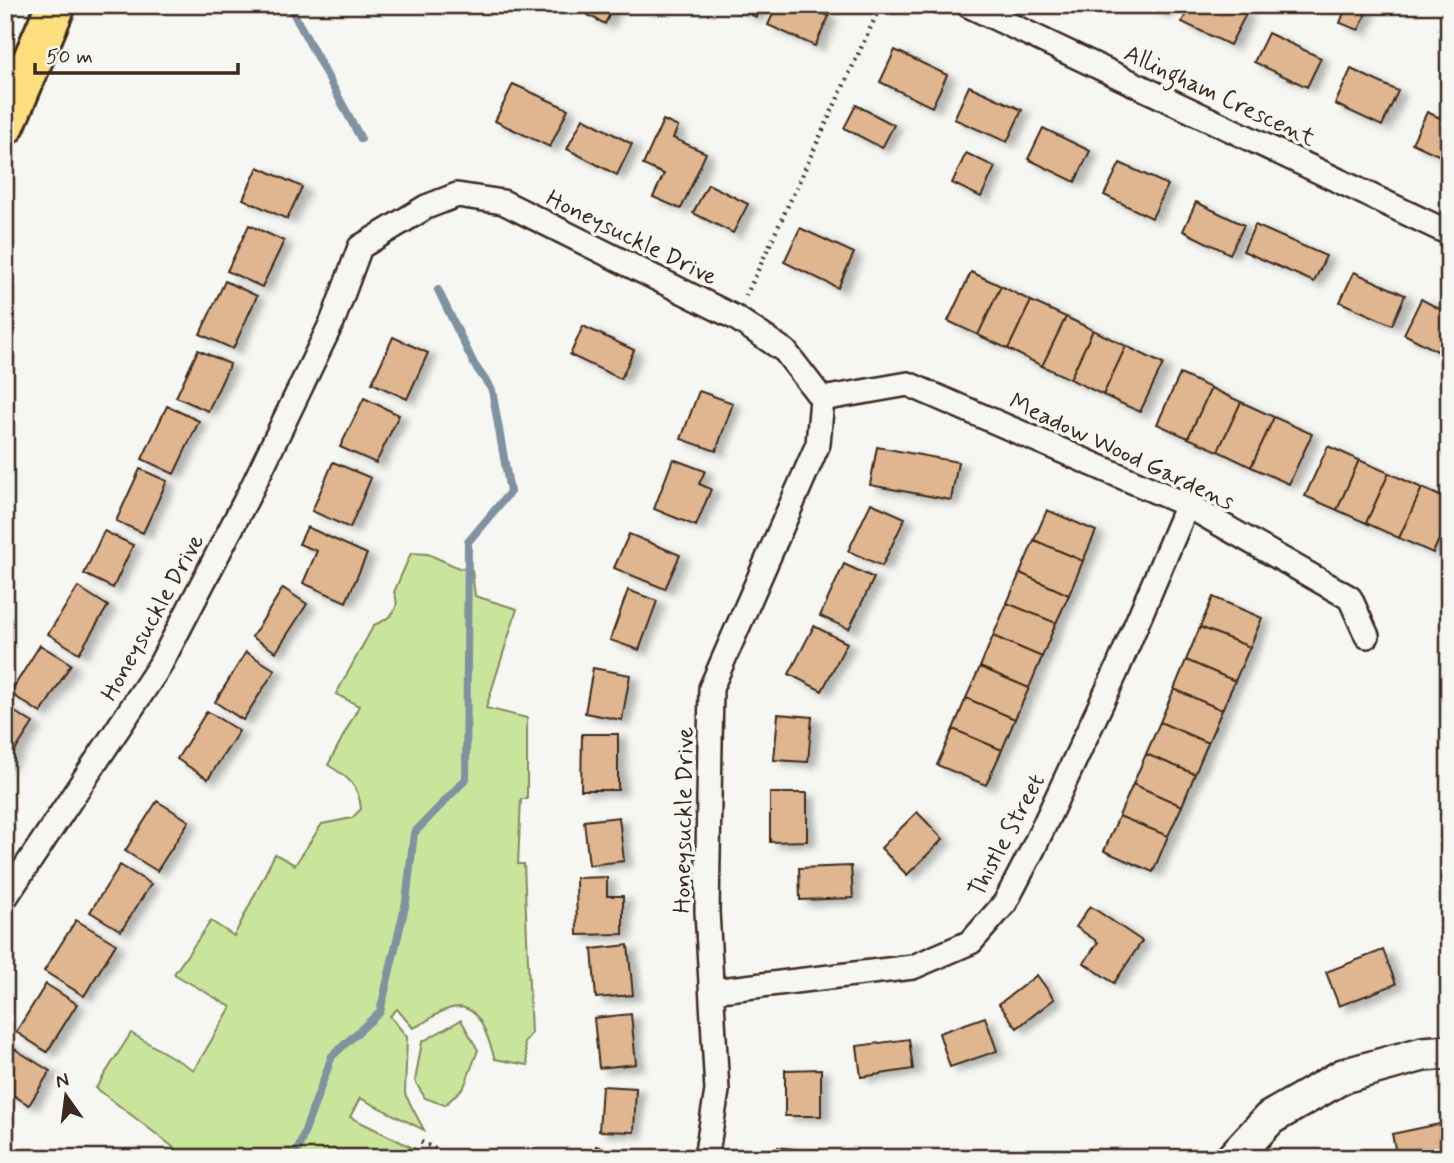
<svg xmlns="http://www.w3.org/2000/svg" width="1454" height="1163" font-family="Mynerve,sans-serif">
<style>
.green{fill:#c9e59c;stroke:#82885d;stroke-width:2}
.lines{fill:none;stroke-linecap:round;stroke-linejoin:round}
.stream{stroke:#7e92a0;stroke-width:8}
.building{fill:#dfb68f;stroke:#3b2a1e;stroke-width:2;filter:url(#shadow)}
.street-casing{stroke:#3b2a1e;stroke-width:28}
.secondary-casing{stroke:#3b2a1e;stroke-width:38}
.highway-casing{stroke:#3b2a1e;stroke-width:44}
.path{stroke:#3b2a1e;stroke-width:4.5;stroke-dasharray:2 5;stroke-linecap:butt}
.street{stroke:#f6f6f2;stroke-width:23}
.secondary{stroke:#f6f6f2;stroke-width:33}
.highway{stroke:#fddf80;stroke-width:38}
.labels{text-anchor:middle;stroke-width:7;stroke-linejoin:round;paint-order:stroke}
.street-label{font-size:24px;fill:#3b2a1e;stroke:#f6f6f2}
</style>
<defs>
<filter id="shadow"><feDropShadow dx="8" dy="4.5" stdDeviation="3.5" flood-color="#0004"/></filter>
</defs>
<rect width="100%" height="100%" fill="#f6f6f2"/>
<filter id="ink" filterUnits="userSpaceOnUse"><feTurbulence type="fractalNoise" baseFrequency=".0143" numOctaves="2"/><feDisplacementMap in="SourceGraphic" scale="14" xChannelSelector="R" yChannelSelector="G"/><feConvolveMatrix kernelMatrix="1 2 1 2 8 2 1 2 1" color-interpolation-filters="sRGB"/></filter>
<g filter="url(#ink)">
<path class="green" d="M 411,553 L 428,554 L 459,568 L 472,570 L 475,596 L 517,609 L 486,708 L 527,718 L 527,799 L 521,799 L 518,864 L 524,864 L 531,1034 L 524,1042 L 528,1065 L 495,1059 C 487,1037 480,998 448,1009 C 435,1013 426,1023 413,1028 L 397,1009 L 390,1016 L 407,1037 L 405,1094 L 424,1130 L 360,1098 L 350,1117 L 433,1158 L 178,1158 L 181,1153 L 96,1088 L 131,1033 L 194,1070 L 231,1007 L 174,974 L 211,921 L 234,936 L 275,854 L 295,865 L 322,824 L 352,818 L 361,809 C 359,785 348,777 328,765 L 359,706 L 336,694 L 374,625 C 390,619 402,609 394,592 Z
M 461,1020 L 478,1050 L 464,1087 L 445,1105 L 425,1098 L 415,1081 L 422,1042 Z"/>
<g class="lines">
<path class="stream" d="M 289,5 L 361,139
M 295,1158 L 332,1056 L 380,1012 L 406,902 L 414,833 L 466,779 L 468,542 L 510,492 L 492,390 L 474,364 L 438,290"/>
</g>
<path class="building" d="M 593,5 L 614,5 L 605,24 L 588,15 Z
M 731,5 L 761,5 L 756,17 Z
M 777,5 L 805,5 L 829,16 L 815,46 L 768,25 Z
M 1148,5 L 1167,5 L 1164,13 Z
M 1190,5 L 1228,5 L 1246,14 L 1230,45 L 1182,22 Z
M 1347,5 L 1354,5 L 1367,10 L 1359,30 L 1340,23 Z
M 1268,33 L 1321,58 L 1307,87 L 1254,62 Z
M 895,50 L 947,75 L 932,107 L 880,82 Z
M 1351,69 L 1398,91 L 1382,126 L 1335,104 Z
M 513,84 L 568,109 L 550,147 L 495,121 Z
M 969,86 L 1022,110 L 1007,142 L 954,119 Z
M 856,105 L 894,125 L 882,148 L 844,128 Z
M 1427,112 L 1449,122 L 1449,160 L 1412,143 Z
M 583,118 L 632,144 L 617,175 L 567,149 Z
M 663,120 L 678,127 L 673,138 L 706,153 L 681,209 L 653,197 L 664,174 L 643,165 Z
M 1043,128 L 1090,151 L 1075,182 L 1028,159 Z
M 966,153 L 995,167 L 981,197 L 952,183 Z
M 1120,163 L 1168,185 L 1152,218 L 1104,195 Z
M 258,167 L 302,187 L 287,219 L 243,199 Z
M 708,184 L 748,204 L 733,233 L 693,213 Z
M 1196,202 L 1244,225 L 1230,254 L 1183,231 Z
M 249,225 L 284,241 L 262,287 L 227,271 Z
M 1255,225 L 1326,256 L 1314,282 L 1243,251 Z
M 800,228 L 854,253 L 838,288 L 784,262 Z
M 971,272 L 1001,286 L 978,335 L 948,321 Z
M 1354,272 L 1405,295 L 1392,325 L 1340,302 Z
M 225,281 L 257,296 L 233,349 L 200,334 Z
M 1001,286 L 1031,301 L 1008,349 L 978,335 Z
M 1421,299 L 1449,314 L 1449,357 L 1404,334 Z
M 1031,301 L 1066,317 L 1042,366 L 1008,349 Z
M 1066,317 L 1093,330 L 1070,379 L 1042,366 Z
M 583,326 L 634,350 L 621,379 L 570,355 Z
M 1093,330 L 1126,346 L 1103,395 L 1070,379 Z
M 393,337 L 428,353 L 407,399 L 372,383 Z
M 1126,346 L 1163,364 L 1140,412 L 1103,395 Z
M 198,350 L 230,364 L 208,411 L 176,397 Z
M 1180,374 L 1211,388 L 1188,438 L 1157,424 Z
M 1211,388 L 1241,402 L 1218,451 L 1188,438 Z
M 699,391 L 733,403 L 716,451 L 681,439 Z
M 364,398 L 399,415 L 376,463 L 340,447 Z
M 1241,402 L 1274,417 L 1251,467 L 1218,451 Z
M 167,406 L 199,421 L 174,474 L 142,459 Z
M 1274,417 L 1312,434 L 1289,484 L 1251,467 Z
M 1328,446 L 1359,460 L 1337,510 L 1305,496 Z
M 877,447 L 958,462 L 951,500 L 870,485 Z
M 673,459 L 705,471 L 699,484 L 711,489 L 696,526 L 654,509 Z
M 1359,460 L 1389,473 L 1366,523 L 1337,510 Z
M 333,462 L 371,478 L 350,528 L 312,511 Z
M 140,469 L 167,481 L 143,533 L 116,521 Z
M 1389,473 L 1422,488 L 1399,538 L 1366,523 Z
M 1422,488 L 1449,500 L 1449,517 L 1433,553 L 1399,538 Z
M 871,503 L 905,518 L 882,566 L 848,551 Z
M 1047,510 L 1096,531 L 1083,561 L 1034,540 Z
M 307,527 L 367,554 L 346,602 L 303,583 L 317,551 L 299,544 Z
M 104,531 L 133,545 L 113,588 L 84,574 Z
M 629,534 L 680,555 L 665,589 L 614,568 Z
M 1034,540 L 1083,561 L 1069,595 L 1020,573 Z
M 844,564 L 874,578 L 849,629 L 820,616 Z
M 1020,573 L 1069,595 L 1056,623 L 1007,603 Z
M 78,587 L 108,606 L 79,653 L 48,634 Z
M 283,588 L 307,604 L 276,652 L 252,637 Z
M 628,590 L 657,601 L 639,650 L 610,640 Z
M 1213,597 L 1262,618 L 1250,647 L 1200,627 Z
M 1007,603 L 1056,623 L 1042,657 L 993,636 Z
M 814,626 L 847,643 L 822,691 L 789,674 Z
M 1200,627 L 1250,647 L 1235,681 L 1186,660 Z
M 993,636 L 1042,657 L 1029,688 L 980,667 Z
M 40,645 L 71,664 L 41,713 L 10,693 Z
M 246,652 L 275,670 L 243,720 L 215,702 Z
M 1186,660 L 1235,681 L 1222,710 L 1174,689 Z
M 980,667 L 1029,688 L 1015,719 L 966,698 Z
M 593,668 L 630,675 L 622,720 L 585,713 Z
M 1174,689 L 1222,710 L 1208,743 L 1160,722 Z
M 966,698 L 1015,719 L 1002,750 L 953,729 Z
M 5,706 L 33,723 L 5,766 Z
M 207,711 L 239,731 L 208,779 L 177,759 Z
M 778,714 L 812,717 L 808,762 L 774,760 Z
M 1160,722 L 1208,743 L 1195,774 L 1146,754 Z
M 953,729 L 1002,750 L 986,785 L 937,765 Z
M 582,734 L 618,734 L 618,790 L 581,790 Z
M 1146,754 L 1195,774 L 1182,806 L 1133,784 Z
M 1133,784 L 1182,806 L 1168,836 L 1119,816 Z
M 770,793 L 807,793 L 807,841 L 770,842 Z
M 157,801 L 189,821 L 157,871 L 125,851 Z
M 917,812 L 943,839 L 907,875 L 881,848 Z
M 1119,816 L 1168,836 L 1153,872 L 1104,851 Z
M 619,817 L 624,861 L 589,865 L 584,821 Z
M 120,865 L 151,884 L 121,931 L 90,912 Z
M 851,866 L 853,898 L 800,900 L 799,868 Z
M 607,877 L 607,896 L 623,896 L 623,934 L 577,935 L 576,878 Z
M 1090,906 L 1142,941 L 1114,983 L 1084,963 L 1098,942 L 1076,927 Z
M 76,920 L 116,944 L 84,996 L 44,971 Z
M 628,945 L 633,995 L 596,998 L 592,949 Z
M 1383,950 L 1396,984 L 1339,1006 L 1326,972 Z
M 1037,975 L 1054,999 L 1017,1028 L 999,1004 Z
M 46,984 L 77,1004 L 47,1052 L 16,1032 Z
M 631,1014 L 636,1064 L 599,1068 L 594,1018 Z
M 985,1017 L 997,1051 L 950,1067 L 939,1033 Z
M 909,1039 L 913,1069 L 861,1077 L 857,1046 Z
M 5,1043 L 50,1071 L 29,1105 L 5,1090 Z
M 821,1069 L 821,1116 L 785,1116 L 785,1070 Z
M 602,1086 L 636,1088 L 634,1132 L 599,1131 Z
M 1449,1122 L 1449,1158 L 1397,1158 L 1392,1134 Z
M 596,1146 L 625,1156 L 625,1158 L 592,1158 Z
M 778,1147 L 809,1151 L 808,1158 L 777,1158 Z"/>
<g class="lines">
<defs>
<path id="street" d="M 968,5 L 1449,233
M 822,399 L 908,384 L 1187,505 L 1350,598 L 1367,636
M 5,898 L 159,667 L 250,492 L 333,320 L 360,247 L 426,207 L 457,195 L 503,202 L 736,318 L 785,351 L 822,399 L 818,444 L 711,688 L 707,911 L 717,1091 L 706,1158
M 712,991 L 913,967 L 971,942 L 1005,903 L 1033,849 L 1116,672 L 1187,505"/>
<path id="secondary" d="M 1233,1158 L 1270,1118 L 1343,1076 L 1423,1054 L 1449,1052"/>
<path id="highway" d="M 5,125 L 56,5"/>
</defs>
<use href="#street" class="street-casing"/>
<use href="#secondary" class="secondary-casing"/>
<use href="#highway" class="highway-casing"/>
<path class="path" d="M 746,296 L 881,5
M 421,1142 L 453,1158"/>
<use href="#street" class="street"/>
<use href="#secondary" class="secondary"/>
<use href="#highway" class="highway"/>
</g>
</g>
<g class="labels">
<g class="street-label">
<text transform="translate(1220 95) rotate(25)" y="8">Allingham Crescent</text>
<text transform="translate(632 237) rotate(26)" y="8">Honeysuckle Drive</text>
<text transform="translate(1122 451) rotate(25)" y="8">Meadow Wood Gardens</text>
<text transform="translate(152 617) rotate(-61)" y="8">Honeysuckle Drive</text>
<text transform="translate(683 820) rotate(-89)" y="8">Honeysuckle Drive</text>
<text transform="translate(1006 835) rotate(-62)" y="8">Thistle Street</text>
</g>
</g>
<rect width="1454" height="1163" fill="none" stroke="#f6f6f2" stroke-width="28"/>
<rect x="14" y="14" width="1426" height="1135" fill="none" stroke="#3b2a1e" stroke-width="2.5" filter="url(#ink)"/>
<g transform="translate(66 1096) rotate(346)" stroke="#f6f6f2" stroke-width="5" paint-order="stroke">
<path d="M0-5L12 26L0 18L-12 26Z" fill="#3b2a1e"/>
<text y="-10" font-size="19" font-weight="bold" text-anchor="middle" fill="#3b2a1e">N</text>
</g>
<path d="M35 63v10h203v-10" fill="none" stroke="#3b2a1e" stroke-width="3.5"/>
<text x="46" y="63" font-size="21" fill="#3b2a1e" stroke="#f6f6f2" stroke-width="5" paint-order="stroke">50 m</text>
</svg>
